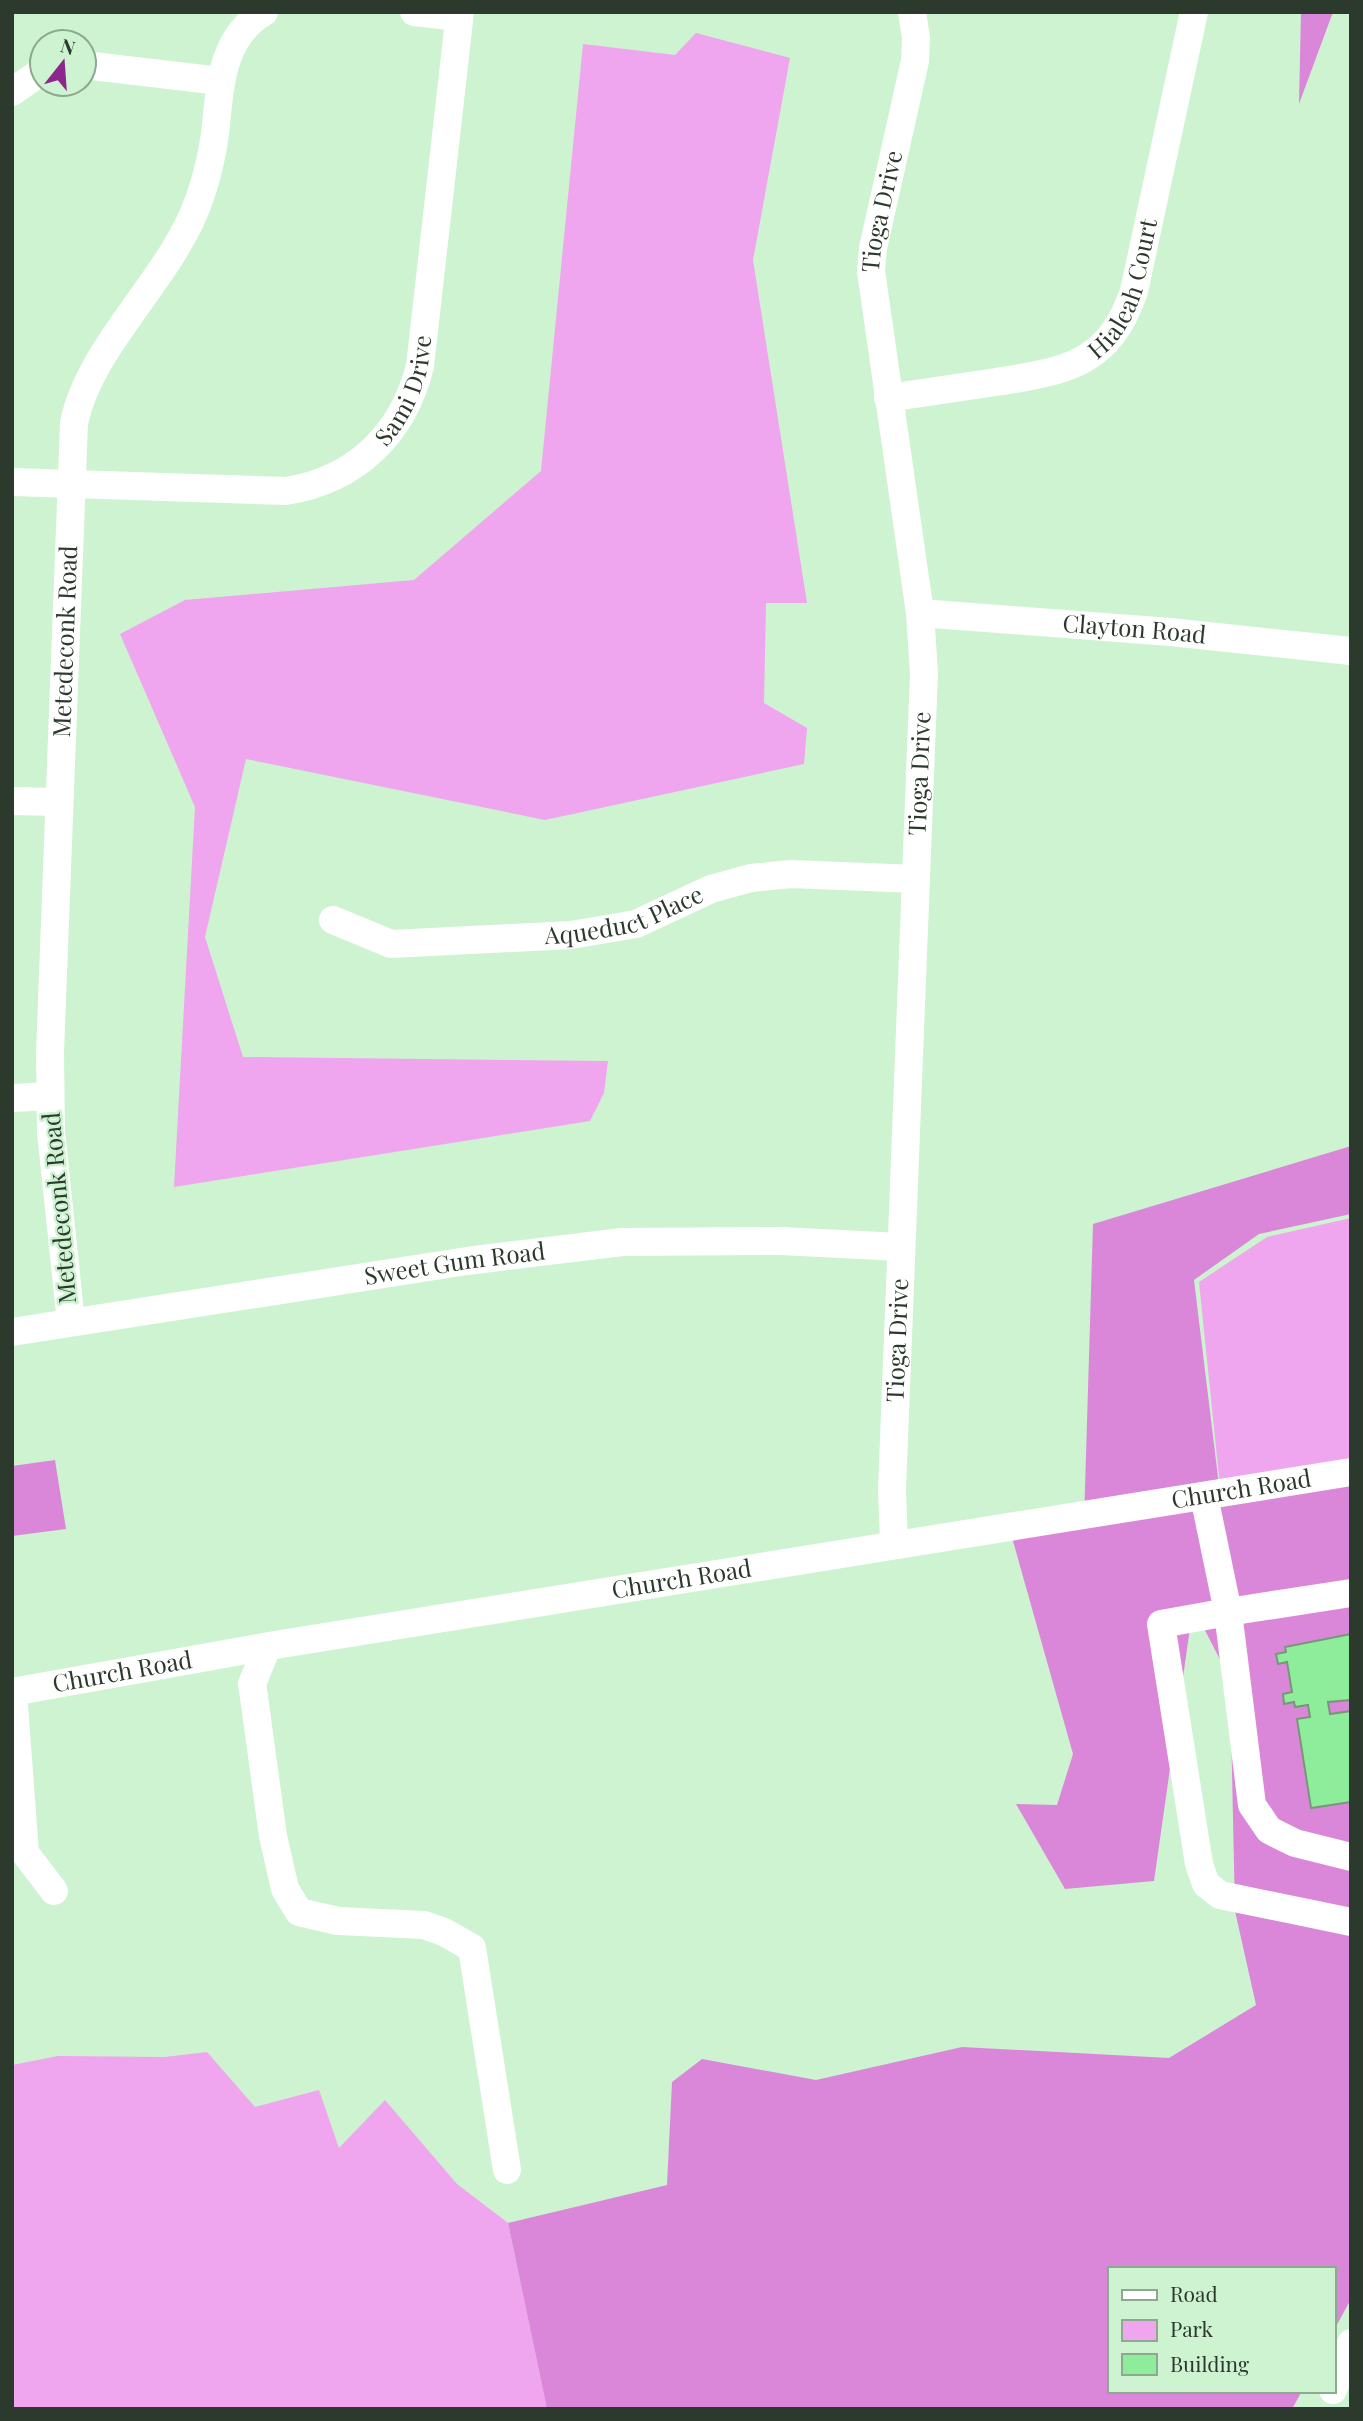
<svg xmlns="http://www.w3.org/2000/svg" width="1363" height="2421" font-family="'Playfair Display',serif">
<style>
.green{fill:#f0a5ef}
.forest{fill:#da87da}
.building{fill:#8eed9a;stroke:#769879;stroke-width:2}
.lines{fill:none;stroke-linecap:round;stroke-linejoin:round}
.minor{stroke:#fff;stroke-width:28}
.labels{text-anchor:middle;stroke-width:5;stroke-linejoin:round;paint-order:stroke}
.street-label{font-size:24px;fill:#2c3a2d;stroke:#cef3d1}
</style>
<rect width="100%" height="100%" fill="#cef3d1"/>
<path class="green" d="M 696,33 L 790,58 L 753,260 L 807,603 L 766,603 L 764,703 L 807,728 L 804,764 L 545,820 L 246,759 L 205,937 L 243,1057 L 608,1061 L 604,1093 L 590,1121 L 174,1187 L 195,807 L 120,634 L 185,600 L 414,580 L 541,471 L 583,44 L 675,55 Z
M 1351,1218 L 1351,1464 L 1220,1486 L 1199,1282 L 1267,1237 Z
M 207,2052 L 255,2107 L 319,2090 L 339,2148 L 385,2100 L 457,2184 L 508,2223 L 547,2409 L 12,2409 L 12,2065 L 58,2056 L 165,2057 Z"/>
<path class="forest" d="M 1301,12 L 1333,12 L 1299,104 Z
M 1351,1146 L 1351,1214 L 1259,1234 L 1194,1280 L 1221,1502 L 1351,1479 L 1351,2299 L 1333,2332 L 1333,2269 L 1109,2269 L 1109,2391 L 1302,2391 L 1292,2409 L 547,2409 L 508,2223 L 667,2185 L 672,2082 L 702,2059 L 816,2080 L 962,2047 L 1169,2058 L 1256,2005 L 1235,1911 L 1230,1679 L 1193,1607 L 1154,1881 L 1065,1889 L 1016,1804 L 1057,1805 L 1073,1754 L 1011,1534 L 1084,1521 L 1093,1224 Z
M 55,1460 L 66,1529 L 12,1536 L 12,1466 Z"/>
<path class="building" d="M 1351,1634 L 1351,1700 L 1328,1702 L 1330,1714 L 1351,1711 L 1351,1802 L 1311,1808 L 1297,1719 L 1310,1717 L 1308,1705 L 1295,1707 L 1294,1702 L 1284,1704 L 1283,1694 L 1292,1692 L 1287,1662 L 1278,1664 L 1276,1654 L 1286,1652 L 1285,1647 Z"/>
<g class="lines">
<g class="minor">
<path d="M 414,12 L 459,17"/>
<path d="M 84,65 L 220,81"/>
<path d="M 12,92 L 42,71"/>
<path id="s1" d="M 888,398 C 924,393 960,387 996,382 C 1066,371 1109,365 1134,291 L 1194,12"/>
<path id="s2" d="M 12,482 L 286,491 C 356,480 403,434 420,366 L 460,12"/>
<path id="s3" d="M 920,613 L 1170,632 L 1351,651"/>
<path d="M 12,801 L 58,802"/>
<path id="s4" d="M 333,920 L 391,944 L 571,935 L 636,924 L 711,889 L 751,878 L 791,874 L 916,879"/>
<path d="M 12,1098 L 50,1096"/>
<path id="s5" d="M 71,1322 L 51,1132 L 50,1053 L 74,423 C 90,344 174,276 200,197 C 207,177 212,155 215,134 C 220,89 220,38 264,12"/>
<path id="s6" d="M 12,1332 L 467,1261 L 622,1242 L 780,1241 L 901,1247"/>
<path d="M 1204,1496 L 1228,1612 L 1351,1593"/>
<path id="s7" d="M 894,1543 L 892,1490 L 924,673 L 920,613 L 871,271 L 873,248 L 915,61 L 916,38 L 912,12"/>
<path d="M 267,1647 L 252,1684 L 254,1697 L 273,1836 L 285,1889 L 299,1912 L 338,1921 L 424,1925 L 444,1932 L 472,1948 L 507,2170"/>
<path id="s8" d="M 12,1692 L 275,1645 L 1351,1472"/>
<path d="M 13,1692 L 25,1853 L 54,1891"/>
<path d="M 1351,1857 L 1295,1843 L 1269,1830 L 1252,1805 L 1228,1612 L 1161,1624 L 1199,1864 L 1206,1884 L 1220,1895 L 1351,1922"/>
<path d="M 1333,2390 L 1351,2343"/>
</g>
</g>
<g class="labels">
<g class="street-label">
<text dy="8" stroke="none"><textPath href="#s7" startOffset="1337">Tioga Drive</textPath></text>
<text dy="8" stroke="none"><textPath href="#s1" startOffset="285">Hialeah Court</textPath></text>
<text dy="8" stroke="none"><textPath href="#s2" startOffset="441">Sami Drive</textPath></text>
<text dy="8" stroke="none"><textPath href="#s3" startOffset="215">Clayton Road</textPath></text>
<text dy="8" stroke="none"><textPath href="#s5" startOffset="682">Metedeconk Road</textPath></text>
<text dy="8" stroke="none"><textPath href="#s7" startOffset="770">Tioga Drive</textPath></text>
<text dy="8" stroke="none"><textPath href="#s4" startOffset="299">Aqueduct Place</textPath></text>
<text transform="translate(60 1208) rotate(-95)" y="8">Metedeconk Road</text>
<text dy="8" stroke="none"><textPath href="#s6" startOffset="448">Sweet Gum Road</textPath></text>
<text dy="8" stroke="none"><textPath href="#s7" startOffset="203">Tioga Drive</textPath></text>
<text dy="8" stroke="none"><textPath href="#s8" startOffset="1246">Church Road</textPath></text>
<text dy="8" stroke="none"><textPath href="#s8" startOffset="679">Church Road</textPath></text>
<text dy="8" stroke="none"><textPath href="#s8" startOffset="112">Church Road</textPath></text>
</g>
</g>
<rect width="1363" height="2421" fill="none" stroke="#2c3a2d" stroke-width="28"/>
<rect x="1108" y="2267" width="228" height="126" fill="#cef3d1" stroke="#8da98f" stroke-width="2"/>
<rect x="1122" y="2290" width="35" height="10" fill="#ffffff" stroke="#8da98f" stroke-width="2"/>
<text x="1170" y="2302" font-size="21" fill="#2c3a2d">Road</text>
<rect x="1122" y="2320" width="35" height="21" fill="#f0a5ef" stroke="#8da98f" stroke-width="2"/>
<text x="1170" y="2337" font-size="21" fill="#2c3a2d">Park</text>
<rect x="1122" y="2354" width="35" height="21" fill="#8eed9a" stroke="#8da98f" stroke-width="2"/>
<text x="1170" y="2372" font-size="21" fill="#2c3a2d">Building</text>
<g transform="translate(63 63) rotate(17)"><circle r="33" fill="#cef3d1" stroke="#8da98f" stroke-width="2"/>
<path d="M0-5L12 26L0 18L-12 26Z" fill="#8c278e"/>
<text y="-10" font-size="19" font-weight="bold" text-anchor="middle" fill="#2c3a2d">N</text>
</g>
</svg>
